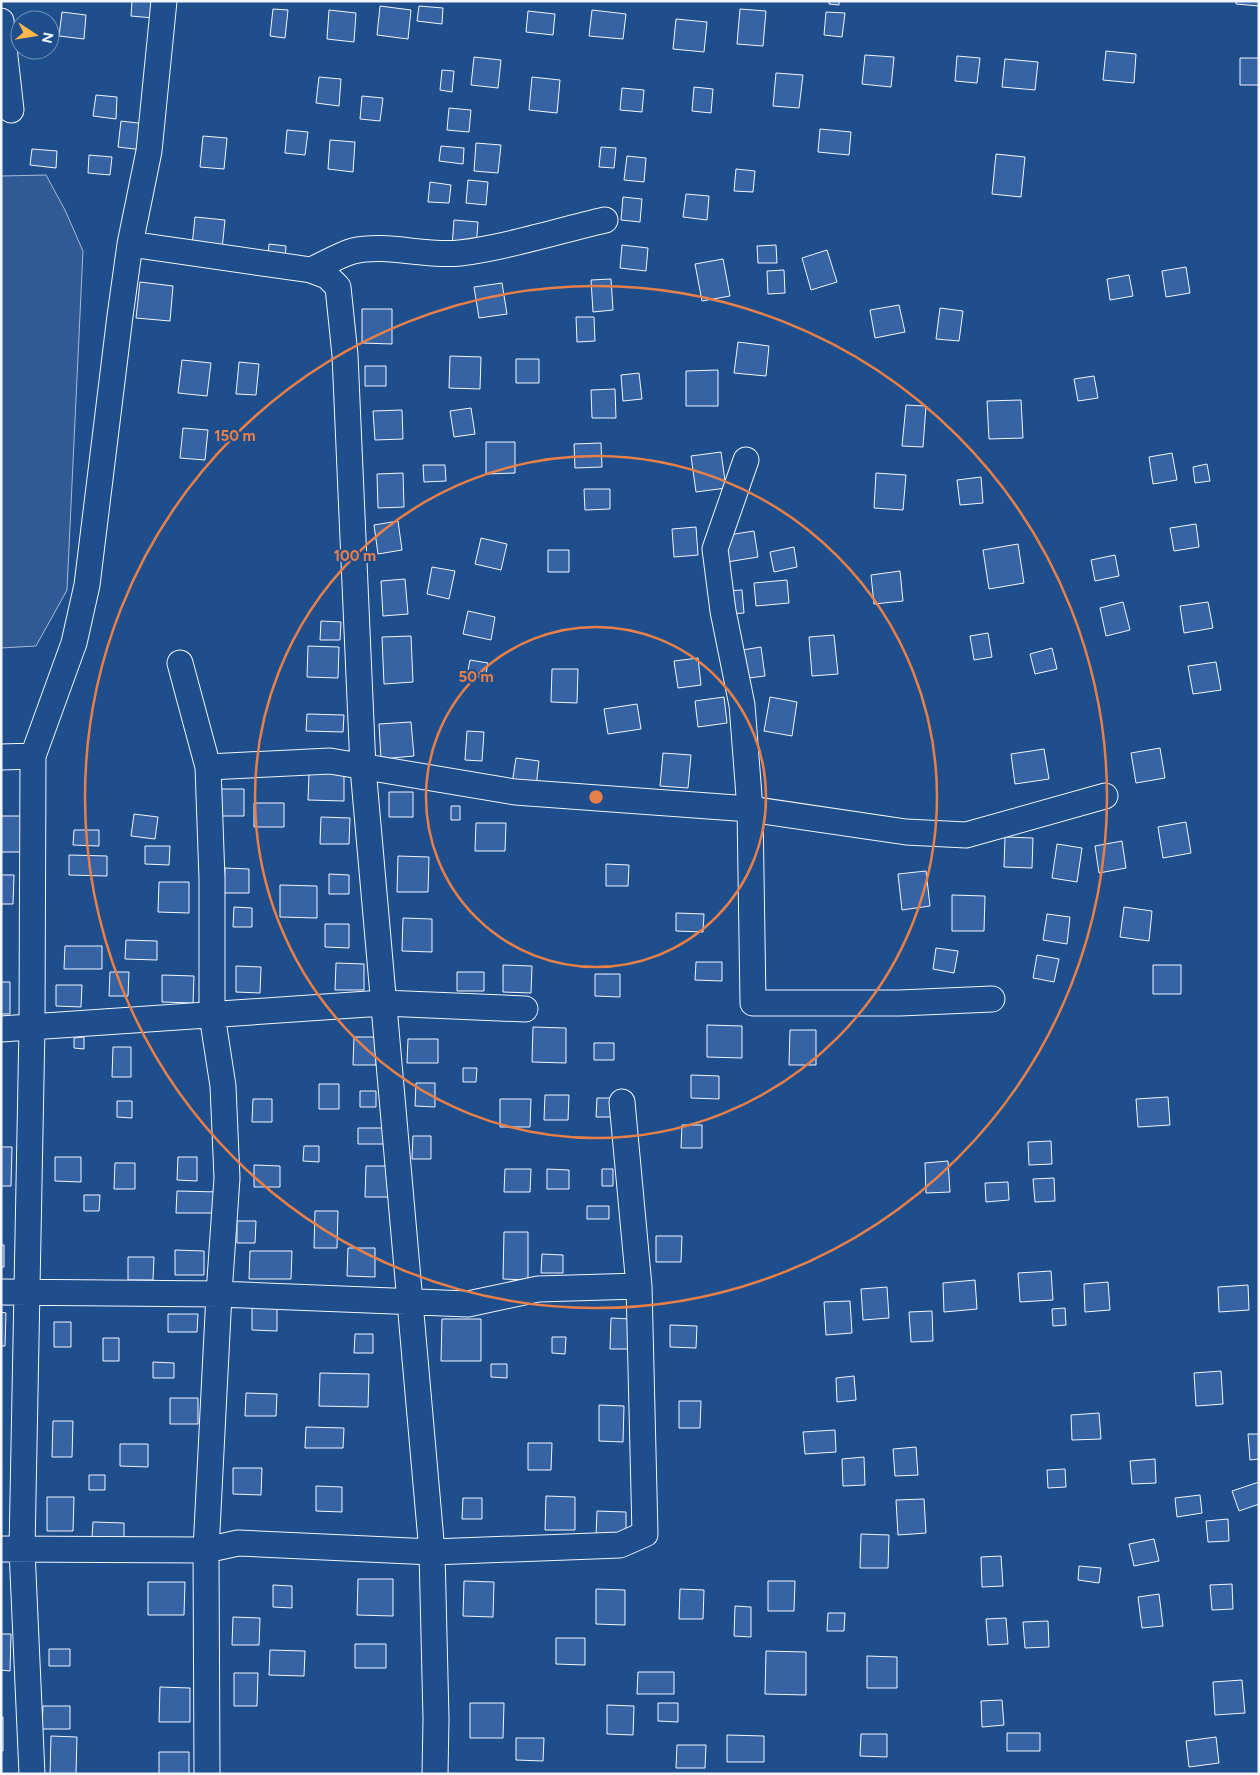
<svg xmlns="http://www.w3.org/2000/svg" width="1260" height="1775" font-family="Figtree,sans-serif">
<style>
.built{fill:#305b95;stroke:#a8bbd7}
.building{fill:#3563a3;stroke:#f2f6ff}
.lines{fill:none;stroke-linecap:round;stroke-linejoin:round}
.minor-casing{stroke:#f2f6ff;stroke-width:27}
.minor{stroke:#1f4e8c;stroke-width:25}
.ring{fill:none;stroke:#ea8049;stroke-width:2.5}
.centre{fill:#ea8049;stroke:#1f4e8c;stroke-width:2.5}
.ring-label{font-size:15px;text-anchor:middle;font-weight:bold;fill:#ea8049;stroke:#1f4e8c;stroke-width:4;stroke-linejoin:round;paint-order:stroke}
</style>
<rect width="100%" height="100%" fill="#1f4e8c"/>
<path class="built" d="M 46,175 L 65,210 L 83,251 L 67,590 L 36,646 L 1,648 L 1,176 Z"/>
<path class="building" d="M 132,1 L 154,1 L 153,18 L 131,16 Z
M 829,1 L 839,1 L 839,5 L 829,4 Z
M 1236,1 L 1259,1 L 1259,6 L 1236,4 Z
M 380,6 L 411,10 L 408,39 L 377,35 Z
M 419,6 L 443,8 L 442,24 L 417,21 Z
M 273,9 L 288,10 L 285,38 L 270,36 Z
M 740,9 L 766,11 L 763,46 L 737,44 Z
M 329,10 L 356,13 L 354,42 L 327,39 Z
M 592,10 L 626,14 L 623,39 L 589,36 Z
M 528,11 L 555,14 L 553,35 L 526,32 Z
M 62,12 L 86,15 L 84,39 L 59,36 Z
M 826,12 L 845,13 L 842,37 L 824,35 Z
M 676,19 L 707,22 L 704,52 L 673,49 Z
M 1106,51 L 1136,54 L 1134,83 L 1103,80 Z
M 865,55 L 894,57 L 891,87 L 862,84 Z
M 957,56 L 980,58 L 977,83 L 955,81 Z
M 474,57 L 501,60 L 498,88 L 471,85 Z
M 1240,58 L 1259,58 L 1259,85 L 1240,85 Z
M 1005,59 L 1038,62 L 1035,90 L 1002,87 Z
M 442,70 L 454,71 L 452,92 L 440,90 Z
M 776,73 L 803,75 L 799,108 L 773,106 Z
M 319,77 L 341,79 L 339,106 L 316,103 Z
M 532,77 L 560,80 L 557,113 L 529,110 Z
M 694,87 L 713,89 L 711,113 L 692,111 Z
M 622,88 L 644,90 L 642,112 L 620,110 Z
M 96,95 L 117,97 L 116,119 L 93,116 Z
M 362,96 L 383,98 L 380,121 L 360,119 Z
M 449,108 L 471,110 L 469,132 L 447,130 Z
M 121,121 L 146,124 L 143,150 L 118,147 Z
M 820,129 L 851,132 L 849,155 L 818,152 Z
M 287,130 L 308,132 L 305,155 L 285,153 Z
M 203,136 L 227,138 L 224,169 L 200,167 Z
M 330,140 L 355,142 L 353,172 L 328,169 Z
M 476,143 L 501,145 L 498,173 L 474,171 Z
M 441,146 L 464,148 L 463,164 L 439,161 Z
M 601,147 L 616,148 L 614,168 L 599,167 Z
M 32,149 L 57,151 L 56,168 L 30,165 Z
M 996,154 L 1025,157 L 1021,197 L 992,194 Z
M 89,155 L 112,157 L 110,175 L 88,173 Z
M 627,156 L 646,158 L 644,182 L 624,180 Z
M 736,169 L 755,171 L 753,192 L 734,191 Z
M 468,180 L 488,182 L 486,205 L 466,203 Z
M 430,182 L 451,185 L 449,203 L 428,202 Z
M 686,194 L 709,196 L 707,220 L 683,217 Z
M 623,197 L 642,199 L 640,222 L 621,220 Z
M 195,217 L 225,220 L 222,249 L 192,246 Z
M 454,220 L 478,222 L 476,248 L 452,246 Z
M 269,244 L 286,246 L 285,260 L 268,258 Z
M 622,245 L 648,248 L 646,271 L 620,268 Z
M 776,245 L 777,263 L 758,263 L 757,246 Z
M 827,250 L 837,282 L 811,290 L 802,258 Z
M 723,259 L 730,296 L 702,301 L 695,264 Z
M 1186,267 L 1190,293 L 1166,297 L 1162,271 Z
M 784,270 L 785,293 L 768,294 L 767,271 Z
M 1129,275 L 1133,296 L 1110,300 L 1107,279 Z
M 611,279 L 613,310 L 593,312 L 591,280 Z
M 140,282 L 173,286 L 170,321 L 136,318 Z
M 502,283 L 507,314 L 479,318 L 474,287 Z
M 899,305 L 905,332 L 875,338 L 870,310 Z
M 940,308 L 963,311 L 959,341 L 936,339 Z
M 362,309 L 392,309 L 392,344 L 362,343 Z
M 576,317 L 594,317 L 595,341 L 577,342 Z
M 738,342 L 769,346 L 766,376 L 734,373 Z
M 450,356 L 481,357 L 480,389 L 449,388 Z
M 516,359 L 539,359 L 539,383 L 516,383 Z
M 182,360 L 211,363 L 207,396 L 178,393 Z
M 239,362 L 259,364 L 256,395 L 236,394 Z
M 365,366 L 386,366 L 386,386 L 365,386 Z
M 718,370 L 718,406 L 686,406 L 686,371 Z
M 639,373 L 642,399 L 623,401 L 621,375 Z
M 1094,376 L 1098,398 L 1078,401 L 1074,379 Z
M 615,389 L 616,418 L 592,418 L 591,390 Z
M 1021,400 L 1023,438 L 989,439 L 987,401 Z
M 906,405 L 926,406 L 923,447 L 902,446 Z
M 471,408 L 475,434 L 454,437 L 450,411 Z
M 402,410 L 403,439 L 375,440 L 373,411 Z
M 183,428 L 208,430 L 205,460 L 180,458 Z
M 486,442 L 515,442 L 515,473 L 486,474 Z
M 601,443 L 602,467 L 575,468 L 574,444 Z
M 721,452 L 726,488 L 696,492 L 691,456 Z
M 1172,453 L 1177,480 L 1153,484 L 1149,457 Z
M 1207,464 L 1210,481 L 1195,483 L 1193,467 Z
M 423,465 L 445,465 L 446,481 L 424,482 Z
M 403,473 L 404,507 L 378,508 L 377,474 Z
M 876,473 L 906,475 L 903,510 L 874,508 Z
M 981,477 L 983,503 L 960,505 L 957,480 Z
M 584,489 L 610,489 L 610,509 L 585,510 Z
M 398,521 L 402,550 L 378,554 L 374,525 Z
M 1196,524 L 1199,547 L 1174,551 L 1170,528 Z
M 696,527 L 698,555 L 674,557 L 672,529 Z
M 754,531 L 758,557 L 727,562 L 722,536 Z
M 481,538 L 507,544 L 501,570 L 475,564 Z
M 1018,544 L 1024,583 L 989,589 L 983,550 Z
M 794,547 L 797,567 L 774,572 L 770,552 Z
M 548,550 L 569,550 L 569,572 L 548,572 Z
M 1115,555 L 1119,576 L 1095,581 L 1091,560 Z
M 432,567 L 455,571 L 449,599 L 427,594 Z
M 900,571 L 903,601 L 874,604 L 871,575 Z
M 405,579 L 408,614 L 383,616 L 381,581 Z
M 787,580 L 789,603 L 756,606 L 754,583 Z
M 742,590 L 744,613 L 728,614 L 726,591 Z
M 1123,602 L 1130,630 L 1106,636 L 1100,608 Z
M 1208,602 L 1213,628 L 1184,633 L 1180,606 Z
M 468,611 L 495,617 L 491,640 L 463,634 Z
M 321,621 L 341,622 L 340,640 L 320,640 Z
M 988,633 L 992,657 L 974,660 L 970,636 Z
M 834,635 L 838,674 L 812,676 L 809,637 Z
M 411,636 L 413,682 L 384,684 L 382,637 Z
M 308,646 L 339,647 L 338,678 L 307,677 Z
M 761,647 L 765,676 L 740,679 L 736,651 Z
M 1052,648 L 1057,669 L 1035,674 L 1030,654 Z
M 698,658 L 701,685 L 678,688 L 674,661 Z
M 470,660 L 488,663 L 485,678 L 467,675 Z
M 1216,662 L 1221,690 L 1193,694 L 1188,666 Z
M 552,669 L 578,669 L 577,703 L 551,702 Z
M 724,697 L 727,723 L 698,727 L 695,701 Z
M 770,697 L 797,702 L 792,736 L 764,731 Z
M 637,704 L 641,729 L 608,734 L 604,709 Z
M 307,714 L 344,715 L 343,732 L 306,731 Z
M 411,722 L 414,756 L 381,759 L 379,724 Z
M 467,731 L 484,732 L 482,761 L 465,760 Z
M 1160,748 L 1165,778 L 1136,783 L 1131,753 Z
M 1044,749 L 1049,779 L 1015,784 L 1011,754 Z
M 663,753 L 691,755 L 688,788 L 660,786 Z
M 516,758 L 539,761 L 536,787 L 512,784 Z
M 309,773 L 344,773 L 344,801 L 308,800 Z
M 221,789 L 244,789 L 244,816 L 220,816 Z
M 389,792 L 413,792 L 413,817 L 389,817 Z
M 254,803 L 284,803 L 284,827 L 254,827 Z
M 451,806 L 460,806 L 460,820 L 451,820 Z
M 134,814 L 158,817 L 155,839 L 131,836 Z
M 1,816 L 24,816 L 24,852 L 1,852 Z
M 321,817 L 350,818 L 349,844 L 320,844 Z
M 1186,822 L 1191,853 L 1163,858 L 1158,827 Z
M 476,823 L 506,823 L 505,851 L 475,851 Z
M 74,830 L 99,830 L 99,846 L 73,845 Z
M 1005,837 L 1033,838 L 1032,868 L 1004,867 Z
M 1122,841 L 1126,868 L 1099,873 L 1095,846 Z
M 1057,844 L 1082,848 L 1077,882 L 1052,878 Z
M 145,846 L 170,846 L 169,865 L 145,864 Z
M 69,855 L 107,856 L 107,876 L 69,875 Z
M 398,856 L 429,857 L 428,892 L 397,892 Z
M 606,864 L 629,865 L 628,886 L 606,886 Z
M 225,868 L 249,869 L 249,893 L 224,893 Z
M 926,871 L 930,906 L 902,910 L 898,874 Z
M 329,874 L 349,875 L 349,894 L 329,894 Z
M 1,875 L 14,875 L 13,904 L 1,904 Z
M 159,882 L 189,882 L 189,913 L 158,912 Z
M 280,885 L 317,886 L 317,918 L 280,917 Z
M 952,895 L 985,896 L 984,931 L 952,931 Z
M 234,907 L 252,908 L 252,927 L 233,927 Z
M 1124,907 L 1152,911 L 1149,941 L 1120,937 Z
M 676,913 L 704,914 L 703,932 L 676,931 Z
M 1047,914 L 1070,917 L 1067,944 L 1043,940 Z
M 403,918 L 432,919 L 432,952 L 402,951 Z
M 325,924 L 349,924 L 349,948 L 325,947 Z
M 126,940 L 157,941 L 157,960 L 125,959 Z
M 65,946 L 102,946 L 102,969 L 64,969 Z
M 936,948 L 958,951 L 954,973 L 933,969 Z
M 1037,955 L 1059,959 L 1054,982 L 1033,978 Z
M 696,962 L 722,962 L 722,981 L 695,980 Z
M 336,963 L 364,964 L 364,990 L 335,990 Z
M 503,965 L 532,966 L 531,993 L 503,992 Z
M 1153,965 L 1181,965 L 1181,994 L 1153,994 Z
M 236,966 L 261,967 L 260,993 L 236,992 Z
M 110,972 L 129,972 L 128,996 L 109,996 Z
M 457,972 L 484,972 L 484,991 L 457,991 Z
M 595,974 L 620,974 L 620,997 L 595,996 Z
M 162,975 L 194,976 L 193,1003 L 162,1002 Z
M 1,982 L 10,982 L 10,1014 L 1,1014 Z
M 56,985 L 82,985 L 81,1007 L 56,1006 Z
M 707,1025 L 742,1026 L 742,1058 L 707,1057 Z
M 533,1027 L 566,1028 L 566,1063 L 532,1062 Z
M 790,1030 L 816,1030 L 816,1065 L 789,1065 Z
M 84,1037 L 84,1049 L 74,1048 L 74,1038 Z
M 354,1037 L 376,1037 L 376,1065 L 353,1065 Z
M 408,1039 L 438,1039 L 438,1063 L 407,1063 Z
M 594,1043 L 614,1043 L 614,1060 L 594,1060 Z
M 113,1047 L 131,1047 L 131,1077 L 112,1077 Z
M 463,1068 L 477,1068 L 476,1082 L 463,1082 Z
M 691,1075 L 719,1076 L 719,1099 L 691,1098 Z
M 416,1083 L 435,1083 L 435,1107 L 415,1106 Z
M 319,1084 L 339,1084 L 339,1109 L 319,1109 Z
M 360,1091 L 376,1091 L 376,1107 L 360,1107 Z
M 545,1095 L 569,1095 L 568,1120 L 544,1120 Z
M 1168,1097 L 1170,1125 L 1138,1127 L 1136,1099 Z
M 597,1098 L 613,1098 L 612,1117 L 596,1117 Z
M 253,1099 L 272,1099 L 272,1122 L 252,1122 Z
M 500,1099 L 531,1099 L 530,1127 L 500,1127 Z
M 117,1101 L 132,1101 L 132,1118 L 117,1117 Z
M 682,1125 L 702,1125 L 702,1148 L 681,1148 Z
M 358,1128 L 387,1128 L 387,1144 L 358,1144 Z
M 413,1136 L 431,1136 L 431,1159 L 412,1159 Z
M 1051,1141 L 1052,1164 L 1029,1165 L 1028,1142 Z
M 304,1146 L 319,1146 L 319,1162 L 303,1161 Z
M 1,1147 L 12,1147 L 11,1186 L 1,1186 Z
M 55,1157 L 81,1157 L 81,1182 L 55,1181 Z
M 178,1157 L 197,1157 L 197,1181 L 177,1180 Z
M 948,1161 L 950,1192 L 926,1193 L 925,1163 Z
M 115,1163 L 135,1163 L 135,1189 L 114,1189 Z
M 254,1165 L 280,1166 L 280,1187 L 254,1187 Z
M 366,1166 L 392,1166 L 391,1197 L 365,1197 Z
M 505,1169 L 531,1169 L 530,1192 L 504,1192 Z
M 547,1169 L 569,1170 L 569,1189 L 547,1189 Z
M 602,1169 L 613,1169 L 613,1186 L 602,1186 Z
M 1054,1178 L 1055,1201 L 1035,1202 L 1033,1179 Z
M 1008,1182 L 1009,1200 L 986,1202 L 985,1183 Z
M 177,1191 L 219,1192 L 218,1213 L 176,1213 Z
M 84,1195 L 100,1195 L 99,1211 L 84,1211 Z
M 587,1206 L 609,1206 L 609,1219 L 587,1219 Z
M 315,1211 L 338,1211 L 337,1248 L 314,1248 Z
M 237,1221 L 256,1221 L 255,1243 L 237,1243 Z
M 504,1232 L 528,1232 L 528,1280 L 503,1279 Z
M 656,1236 L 682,1236 L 681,1262 L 656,1262 Z
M 1,1245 L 4,1245 L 4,1267 L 1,1267 Z
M 348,1248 L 375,1248 L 375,1277 L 347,1276 Z
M 175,1250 L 204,1251 L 204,1275 L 175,1275 Z
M 250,1251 L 292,1251 L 291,1279 L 249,1279 Z
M 542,1254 L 563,1255 L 563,1273 L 541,1273 Z
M 128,1257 L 154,1257 L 153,1280 L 128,1280 Z
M 1051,1271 L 1053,1300 L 1020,1302 L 1018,1273 Z
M 975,1280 L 977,1309 L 944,1312 L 943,1283 Z
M 1108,1282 L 1110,1310 L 1085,1312 L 1084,1284 Z
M 1248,1285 L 1249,1310 L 1219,1312 L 1218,1287 Z
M 887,1287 L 889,1318 L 863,1320 L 861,1289 Z
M 850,1301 L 852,1333 L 826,1335 L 824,1302 Z
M 252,1306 L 277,1307 L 277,1331 L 252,1330 Z
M 1065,1308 L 1066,1325 L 1053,1326 L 1052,1309 Z
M 932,1311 L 933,1341 L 911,1342 L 909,1312 Z
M 1,1312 L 6,1313 L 5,1346 L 1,1346 Z
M 168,1314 L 198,1314 L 197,1332 L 168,1332 Z
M 611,1318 L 631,1319 L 630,1349 L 610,1349 Z
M 442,1319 L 481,1319 L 481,1361 L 441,1361 Z
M 54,1322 L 71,1322 L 71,1347 L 54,1347 Z
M 670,1325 L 697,1326 L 696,1348 L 670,1347 Z
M 355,1334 L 373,1334 L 373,1353 L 354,1353 Z
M 552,1337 L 566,1337 L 565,1354 L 552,1353 Z
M 103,1338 L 119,1338 L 119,1361 L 103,1361 Z
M 153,1362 L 174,1363 L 174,1378 L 153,1378 Z
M 491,1364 L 507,1364 L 507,1378 L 491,1377 Z
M 1221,1371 L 1223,1404 L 1196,1406 L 1194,1373 Z
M 320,1373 L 369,1374 L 368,1407 L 319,1406 Z
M 854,1376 L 856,1400 L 837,1402 L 836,1378 Z
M 246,1393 L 277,1394 L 276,1416 L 245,1416 Z
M 170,1398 L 198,1398 L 198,1424 L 170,1424 Z
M 679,1401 L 701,1401 L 700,1428 L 679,1428 Z
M 599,1405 L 624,1406 L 623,1442 L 599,1441 Z
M 1099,1413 L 1101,1439 L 1072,1440 L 1071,1415 Z
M 53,1421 L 73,1421 L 72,1457 L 52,1457 Z
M 306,1427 L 344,1428 L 343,1448 L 305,1448 Z
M 835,1430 L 836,1452 L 805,1454 L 803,1432 Z
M 1248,1434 L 1259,1434 L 1259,1459 L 1250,1460 Z
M 528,1443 L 552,1443 L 551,1470 L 528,1470 Z
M 120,1444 L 148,1444 L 148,1467 L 120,1466 Z
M 916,1447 L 918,1475 L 895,1476 L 893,1449 Z
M 864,1457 L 865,1485 L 843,1486 L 842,1459 Z
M 1155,1459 L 1156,1483 L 1132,1484 L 1130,1461 Z
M 233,1468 L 262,1468 L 261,1495 L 233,1494 Z
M 1065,1469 L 1066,1487 L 1048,1488 L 1047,1470 Z
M 89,1475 L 105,1475 L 105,1490 L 89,1490 Z
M 1259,1482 L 1259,1504 L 1239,1511 L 1232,1491 Z
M 316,1486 L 342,1487 L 342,1512 L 316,1511 Z
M 1200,1495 L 1202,1513 L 1177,1517 L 1175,1498 Z
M 546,1496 L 575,1497 L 575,1530 L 545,1530 Z
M 47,1497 L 74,1497 L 73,1531 L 47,1531 Z
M 463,1498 L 482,1498 L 482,1519 L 462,1519 Z
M 924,1499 L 926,1533 L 898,1535 L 896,1500 Z
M 597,1511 L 626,1512 L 626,1537 L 596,1537 Z
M 1228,1519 L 1229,1541 L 1208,1542 L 1206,1521 Z
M 93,1522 L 124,1523 L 124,1537 L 92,1537 Z
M 861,1534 L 889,1535 L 888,1568 L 860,1568 Z
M 1154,1539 L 1159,1561 L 1134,1566 L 1129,1544 Z
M 1001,1556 L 1003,1586 L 982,1587 L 981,1557 Z
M 1079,1566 L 1101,1568 L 1099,1583 L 1078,1580 Z
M 358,1579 L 393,1579 L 393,1616 L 357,1615 Z
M 464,1581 L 494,1582 L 493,1617 L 463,1616 Z
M 768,1581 L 795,1581 L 794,1611 L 768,1611 Z
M 148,1582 L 185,1582 L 184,1615 L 148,1615 Z
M 1232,1584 L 1233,1609 L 1212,1610 L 1210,1585 Z
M 273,1585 L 292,1586 L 292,1608 L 273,1607 Z
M 596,1589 L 625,1590 L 625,1625 L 596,1624 Z
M 680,1589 L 704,1590 L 703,1619 L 679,1619 Z
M 1159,1594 L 1163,1626 L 1142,1628 L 1138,1597 Z
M 735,1606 L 751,1607 L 751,1637 L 734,1636 Z
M 828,1613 L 845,1613 L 844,1631 L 827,1631 Z
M 233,1617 L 260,1618 L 259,1645 L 232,1645 Z
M 1006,1618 L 1008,1644 L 988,1645 L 986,1619 Z
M 1048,1621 L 1049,1647 L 1025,1648 L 1023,1622 Z
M 1,1634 L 11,1634 L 10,1671 L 1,1670 Z
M 556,1638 L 585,1638 L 585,1665 L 556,1664 Z
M 355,1644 L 386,1644 L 386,1668 L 355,1668 Z
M 49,1649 L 70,1649 L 70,1666 L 49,1666 Z
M 270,1650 L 305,1651 L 304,1676 L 269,1675 Z
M 766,1651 L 806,1652 L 806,1695 L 765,1694 Z
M 867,1656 L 897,1657 L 897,1688 L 867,1688 Z
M 638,1672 L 674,1672 L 674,1694 L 637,1694 Z
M 234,1673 L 258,1673 L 257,1706 L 234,1706 Z
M 1242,1680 L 1245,1713 L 1215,1715 L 1213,1682 Z
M 160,1687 L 190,1688 L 190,1722 L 159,1722 Z
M 1002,1700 L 1004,1725 L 982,1727 L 981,1701 Z
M 470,1703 L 504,1703 L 503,1738 L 470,1738 Z
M 658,1703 L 678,1703 L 678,1722 L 658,1721 Z
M 607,1705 L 634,1706 L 633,1735 L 607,1734 Z
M 43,1706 L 70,1706 L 70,1729 L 42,1729 Z
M 1,1717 L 3,1717 L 3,1751 L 1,1751 Z
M 1007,1733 L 1040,1733 L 1040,1751 L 1007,1751 Z
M 861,1734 L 887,1734 L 887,1757 L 860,1756 Z
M 727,1735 L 764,1736 L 764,1762 L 727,1762 Z
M 51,1736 L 77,1737 L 76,1774 L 50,1774 Z
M 1216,1737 L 1219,1763 L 1189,1767 L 1186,1741 Z
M 516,1738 L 544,1738 L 543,1761 L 516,1760 Z
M 677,1745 L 706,1745 L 705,1768 L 676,1768 Z
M 159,1752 L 189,1752 L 189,1774 L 159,1774 Z"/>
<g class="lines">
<defs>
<path id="minor" d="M 1,21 L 11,110
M 130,244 L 311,270 L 327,276 L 338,287 L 345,355 L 363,768 L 432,1552 L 436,1719 L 435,1774
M 311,270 C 325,264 339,255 353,251 C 387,243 425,257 460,253 C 508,247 557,231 605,220
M 746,460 L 715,549 L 723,611 L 742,705 L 750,809 L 753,1003 L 900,1003 L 992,999
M 180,663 L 208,767 L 212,879 L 212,1015 L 223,1086 L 227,1178 L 219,1294 L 206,1550 L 207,1774
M 1,757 L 33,756
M 208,767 L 330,761 L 515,792 L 750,809 L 906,832 L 966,835 L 1105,796
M 1,1029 L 383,1003 L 525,1009
M 1,1292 L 219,1294 L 468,1304 L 538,1289 L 639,1286
M 1,1549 L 206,1550 L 238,1543 L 432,1552 L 620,1545 L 645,1534 L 639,1286 L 622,1102
M 32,1774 L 22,1550 L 32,1027 L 33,756 L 74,643 L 87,585 L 120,316 L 130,244 L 149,151 L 164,1"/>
</defs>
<use href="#minor" class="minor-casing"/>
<use href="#minor" class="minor"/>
</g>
<g class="ring">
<circle cx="596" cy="797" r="170"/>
<circle cx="596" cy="797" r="341"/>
<circle cx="596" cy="797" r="511"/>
</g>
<circle cx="596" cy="797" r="8" class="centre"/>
<g class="ring-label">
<text x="235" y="441">150 m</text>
<text x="355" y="561">100 m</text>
<text x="476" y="682">50 m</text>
</g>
<rect width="1260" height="1775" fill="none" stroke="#f2f6ff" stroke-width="5"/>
<g transform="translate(35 35) rotate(102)"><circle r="24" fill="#1f4e8c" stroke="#7391ba"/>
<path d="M0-4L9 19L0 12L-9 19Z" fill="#ffb74d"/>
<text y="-8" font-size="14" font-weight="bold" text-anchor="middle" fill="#f2f6ff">N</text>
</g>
</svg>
